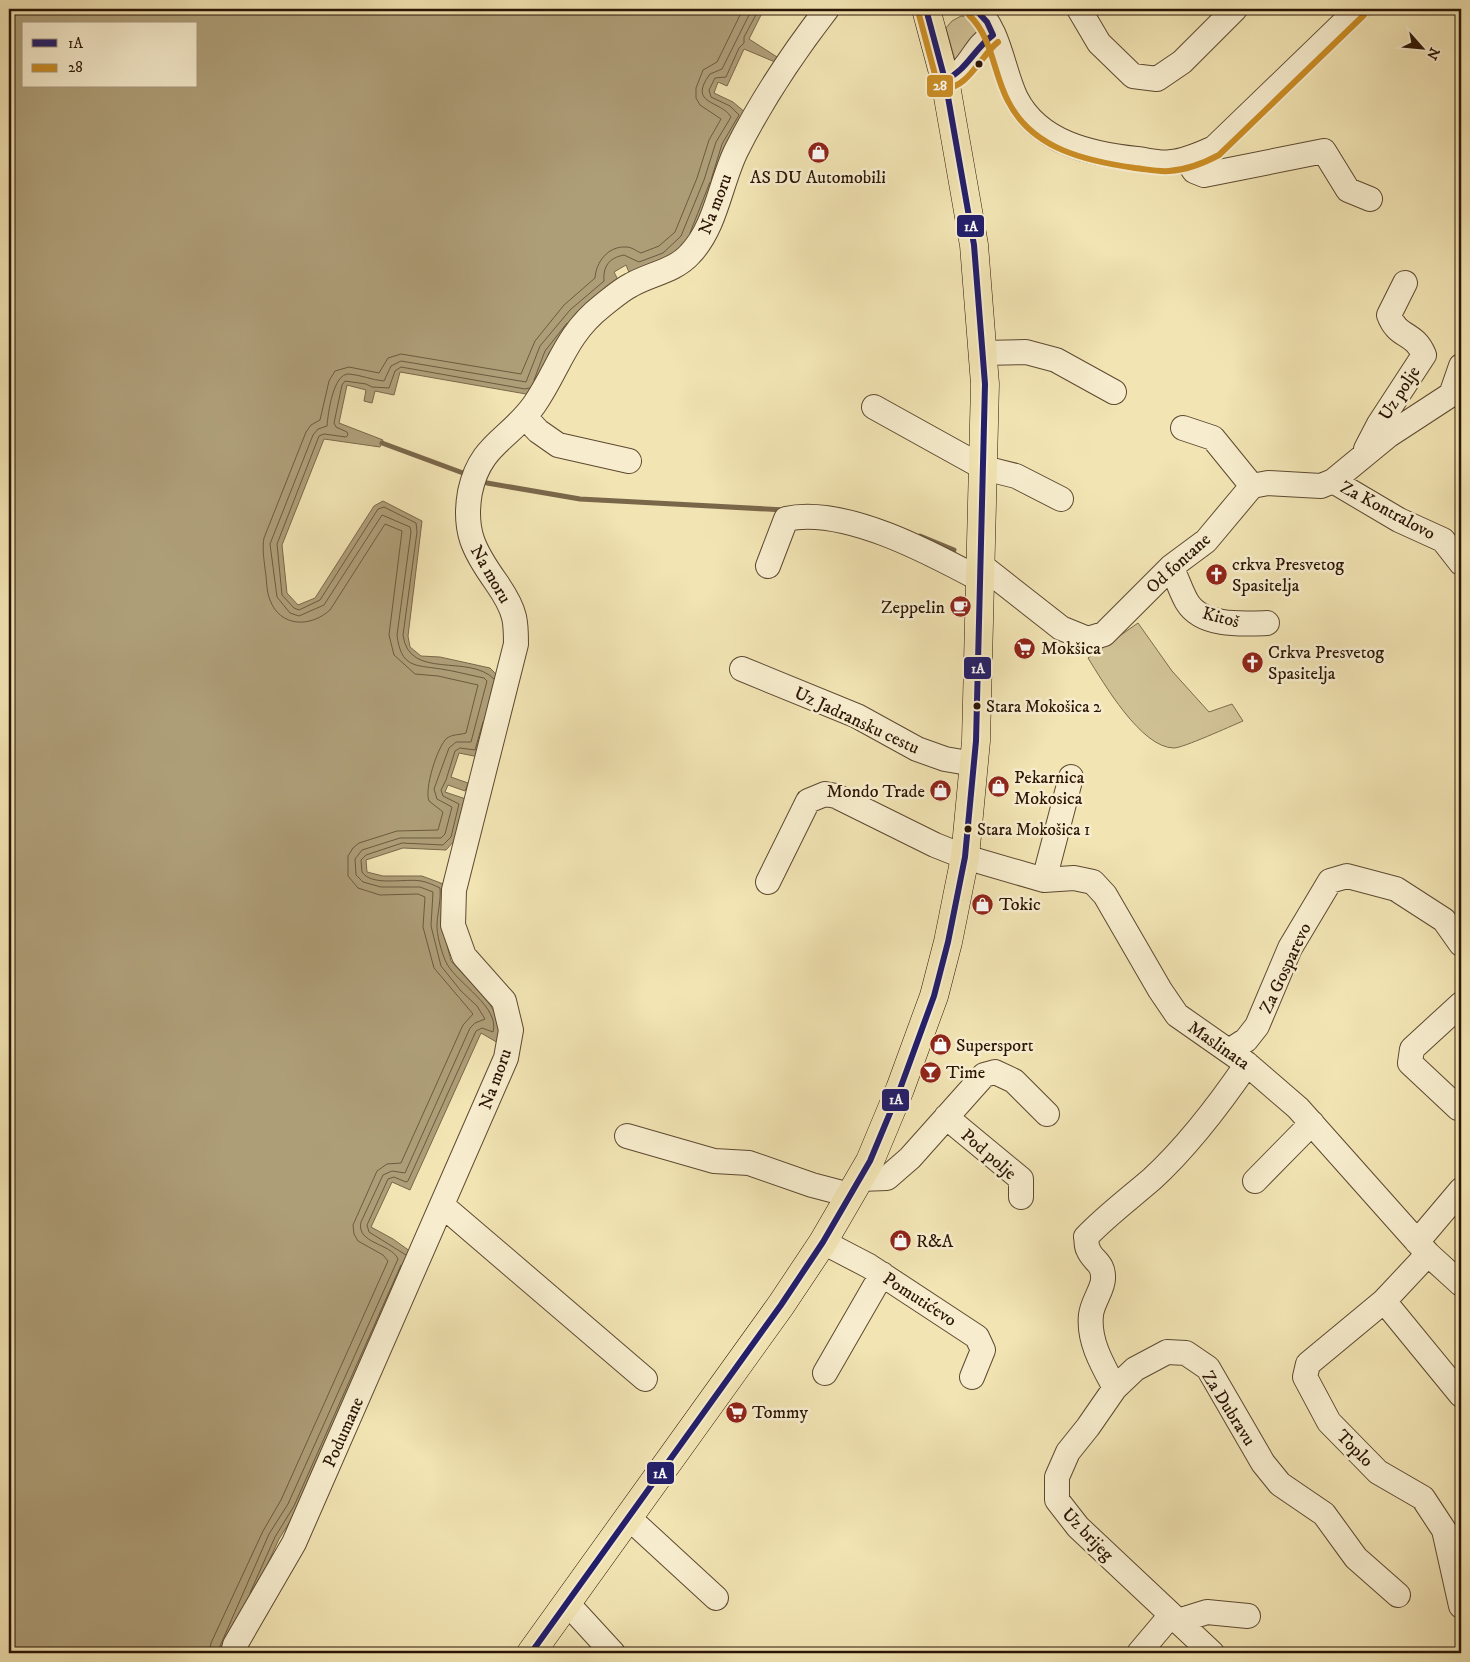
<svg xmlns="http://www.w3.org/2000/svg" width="1470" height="1662" font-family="'IM FELL DW Pica',serif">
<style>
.green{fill:#d0c195;stroke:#7e6b4d}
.water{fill:#ae9e78;stroke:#7a674a;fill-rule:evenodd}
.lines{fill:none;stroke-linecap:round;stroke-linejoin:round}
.shore{stroke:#6c5a3e;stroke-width:1}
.stream{stroke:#7a674a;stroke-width:5}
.minor-casing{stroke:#5d4930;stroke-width:26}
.major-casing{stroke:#2b1505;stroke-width:29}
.minor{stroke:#f7edce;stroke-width:24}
.major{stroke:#f2e4b3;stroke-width:28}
.bus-1-casing{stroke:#f7edce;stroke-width:10}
.bus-2-casing{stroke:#f7edce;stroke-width:10}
.bus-1{stroke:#221e6b;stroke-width:6}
.bus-2{stroke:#ca8d25;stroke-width:6}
.bus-dot{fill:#2b1505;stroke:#f7edce;stroke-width:2}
.labels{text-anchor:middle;stroke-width:5;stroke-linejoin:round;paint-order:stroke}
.bus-label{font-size:17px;fill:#2b1505;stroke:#f7edce;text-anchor:start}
.poi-label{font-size:18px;fill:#2b1505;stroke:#f7edce;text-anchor:start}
.street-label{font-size:18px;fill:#2b1505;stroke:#f7edce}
.line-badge{stroke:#f7edce;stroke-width:2}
.badge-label{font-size:14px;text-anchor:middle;font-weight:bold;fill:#fff}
</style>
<rect width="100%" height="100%" fill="#f2e4b3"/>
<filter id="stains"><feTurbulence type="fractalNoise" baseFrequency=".004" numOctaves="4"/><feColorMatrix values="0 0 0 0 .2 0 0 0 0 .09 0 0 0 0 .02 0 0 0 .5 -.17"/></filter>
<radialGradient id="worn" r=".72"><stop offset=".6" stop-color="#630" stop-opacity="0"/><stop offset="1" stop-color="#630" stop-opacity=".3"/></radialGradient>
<path class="green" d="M 961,16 L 971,17 L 981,34 L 955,60 L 946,28 L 952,21 Z
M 1138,623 L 1172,671 L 1209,712 L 1232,704 L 1243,721 C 1231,726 1183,748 1174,748 C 1141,748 1103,682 1088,658 Z"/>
<path class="water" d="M 9,9 L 764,9 L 749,39 L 777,57 L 775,62 L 744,49 L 727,86 L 718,82 L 714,93 L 733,102 L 746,113 L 691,243 L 631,277 L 626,265 L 614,272 L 619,282 L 578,318 L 549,353 L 535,391 L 526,394 L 400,372 L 394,395 L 375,391 L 372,403 L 364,401 L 366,390 L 347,385 L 339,423 L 383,440 L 380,447 L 324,439 L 282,545 L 287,593 L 298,605 L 315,598 L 374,506 L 383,501 L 422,521 L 408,636 L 410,647 L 421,656 L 440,657 L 490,668 L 500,678 L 479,757 L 459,753 L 451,777 L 468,783 L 465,791 L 448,785 L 445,792 L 466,799 L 455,840 L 446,850 L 403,848 L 366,860 L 367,872 L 383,876 L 422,876 L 446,885 L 442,925 L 451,961 L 486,998 L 498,1018 L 500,1044 L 481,1033 L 410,1190 L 392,1182 L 371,1227 L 393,1239 L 414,1254 L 298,1509 L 279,1539 L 227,1653 L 9,1653 ZM 24,24 L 196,24 L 196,86 L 24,86 Z"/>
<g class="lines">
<path class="shore" d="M 711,180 L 722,144 L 739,115 L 730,106 L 711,97 L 709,90 L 715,78 L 726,77 L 739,48 L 744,43 L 744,37 L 759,9
M 690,233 L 710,182
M 534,380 L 545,351 L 567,323
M 494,679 C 469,653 409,681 403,635 L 417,532 L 416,523 L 384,507 L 378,509 L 320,600 L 299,610 L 294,608 L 282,595 L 277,544 L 319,436 L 324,434 L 346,437 L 348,435 L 347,432 L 336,427 L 334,423 L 342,385 L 345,381 L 366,384 L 372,387 L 389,388 L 395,371 L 401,367 L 525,389 L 529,388
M 406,1255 L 369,1232 L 367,1225 L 388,1179 L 394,1177 L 406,1182 L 408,1181 L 476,1031 L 482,1028 L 493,1032 C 500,1007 458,984 447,964 C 442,955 436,933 437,923 C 438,911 441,899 440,888 C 434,885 427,882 421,881 C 405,878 372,887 362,872 L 361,860 L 366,855 L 402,843 L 443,845 L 451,837 L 459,804 L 443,796 L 441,790 L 446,780 L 455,751 L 460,748 L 475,750 L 483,722
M 250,1593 L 275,1537 L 294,1506 L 401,1265
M 209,1653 L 211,1643 L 263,1531 L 281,1500 L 388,1261 L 383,1255 L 358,1241 L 354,1234 L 353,1225 L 377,1171 L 387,1164 L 401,1163 L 463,1025 L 473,1014 L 434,968 L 423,927 L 425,897 L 418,894 L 380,895 L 358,888 L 348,876 L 348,856 L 353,848 L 359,843 L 397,831 L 438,830 L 443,812 L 429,801 C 424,790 437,747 447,738 C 453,734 460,735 466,733 L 478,685 L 438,676 L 415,674 L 394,655 L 389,635 L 402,531 L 385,524 L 330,610 C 310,628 280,627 270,600 C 266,591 267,579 265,569 C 264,559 262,548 264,538 L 306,432 L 311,425 L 320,420 L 329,381 L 335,371 L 349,367 L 379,373 L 388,358 L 401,354 L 521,374 L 535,341 L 564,305 L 595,278 C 596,262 608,246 626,247 C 632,247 636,251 641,253 L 659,246 L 675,232 L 697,178 L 709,140 L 721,119 L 700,105 L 696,98 L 696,88 L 703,70 L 717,62 L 743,9
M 217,1653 L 269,1534 L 288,1504 L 398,1259 C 391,1243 356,1244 361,1222 L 383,1175 L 392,1171 L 405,1173 L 470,1028 L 475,1023 L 485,1019 L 477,1006 L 461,991 L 441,966 L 431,926 L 433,892 L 420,887 L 381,887 L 363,882 L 356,875 L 355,859 L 362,850 L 400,838 L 441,838 L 445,834 L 452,807 L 437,799 L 434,789 L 449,748 L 456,742 L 471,742 L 487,681 L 484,678 C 469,675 455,671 441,669 C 415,665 401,668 397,635 L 411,532 L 410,527 L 382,515 L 324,605 L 299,616 L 290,613 L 277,597 L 270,544 L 313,435 L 318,429 L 327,426 C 328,414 333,373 349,374 C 361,375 372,380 384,381 L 391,366 L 401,361 L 526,382 L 540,346 L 570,310 L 604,281 C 603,266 609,258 624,255 L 639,262 L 663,253 L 681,236 L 704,180 L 716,142 L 731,117 C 721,100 687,105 710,74 L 722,69 L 752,9"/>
<path class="stream" d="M 382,443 L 463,473
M 487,483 L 580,499 L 785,510
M 920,536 L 954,550"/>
<defs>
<path id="minor" d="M 975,9 C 999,26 1003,72 1016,98 C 1039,143 1091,154 1137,159 C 1147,160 1160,164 1171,162 C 1186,161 1200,154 1214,148 L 1358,9
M 1079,9 L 1099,43 L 1133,76 L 1157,79 L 1182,62 L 1235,9
M 945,80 C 972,71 971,48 993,35
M 1187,159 L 1194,171 L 1204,175 L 1324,151 L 1348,190 L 1370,199
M 982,353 L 1026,352 L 1056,360 L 1114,392
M 1452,392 L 1461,366
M 874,407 L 984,468 L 1016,476 L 1061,499
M 525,417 L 538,431 L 558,445 L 629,461
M 1183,428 L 1213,438 L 1252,486
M 1366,449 L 1379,424 L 1424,355 C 1414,331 1398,339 1389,315 L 1405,283
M 1333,481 L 1399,520 L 1443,540 L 1461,563
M 768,566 L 786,519 C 844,506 931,553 981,580
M 982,566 L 1061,628 L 1088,639 L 1104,634 L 1171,567 L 1206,541 L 1252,486 L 1268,483 L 1321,486 L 1333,481 L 1389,435 L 1461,388
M 1171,567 C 1177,578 1181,592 1187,602 C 1202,627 1243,624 1267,623
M 742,669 L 857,716 L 917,749 L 945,759 L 974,764
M 1044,880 L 1071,777
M 768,882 L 808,801 L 825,794 L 836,796 L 935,845 L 965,857 L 1044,880 L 1074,878 L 1093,882 L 1105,895 L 1160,990 L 1177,1015 L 1247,1064 L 1298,1108 L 1428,1254 L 1461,1284
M 1229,1051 L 1246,1040 L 1257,1026 L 1290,948 L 1330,881 L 1347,876 L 1396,889 L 1444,920 L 1461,944
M 1247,1064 C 1219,1105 1189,1145 1152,1179 C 1130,1198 1106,1216 1086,1237 C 1087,1241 1086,1246 1088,1249 C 1092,1261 1104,1262 1103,1279 C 1103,1289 1092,1303 1091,1315 C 1088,1341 1103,1366 1115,1388 L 1135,1369 L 1167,1352 L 1186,1353 L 1208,1368 L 1263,1463 L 1280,1484 L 1324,1514 L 1356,1558 L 1398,1595
M 1458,1108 L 1410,1063 L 1412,1049 L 1461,1004
M 946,1117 L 1021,1179 L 1021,1197
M 627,1136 L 714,1161 L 749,1163 L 812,1185 L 850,1195
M 860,1179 L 887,1178 L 910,1158 L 984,1075 L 995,1072 L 1014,1081 L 1047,1114
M 1255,1181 L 1312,1123
M 443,1206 L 645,1379
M 823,1242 L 869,1266 L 977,1337 L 983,1350 L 972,1377
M 1417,1242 L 1461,1190
M 1428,1254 L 1384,1301 L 1308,1364 L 1305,1377 L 1329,1422 L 1378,1472 L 1423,1498 L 1444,1530 L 1461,1606
M 1384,1301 L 1461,1395
M 825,1373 L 882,1274
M 1115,1388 L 1088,1427 L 1068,1452 L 1057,1477 L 1057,1500 L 1078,1527 L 1212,1653
M 629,1518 L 716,1598
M 568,1604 L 613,1653
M 1178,1621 L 1207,1612 L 1248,1616
M 233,1653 L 235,1645 L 294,1543 L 506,1058 L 511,1030 L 504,1001 L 464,956 L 453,925 L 454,890 L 516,644 C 516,635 516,625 514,617 C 511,604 503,592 496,582 C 474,551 463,531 470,492 C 480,444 509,440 534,405 C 559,369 565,335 602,306 C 611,299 621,290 631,285 C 650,274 675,271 690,254 C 716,227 720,184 736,151 C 761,101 793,53 827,9
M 1139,1653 L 1171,1615"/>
<path id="major" d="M 531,1653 L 781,1305 L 823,1242 L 870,1161 L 900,1089 L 934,996 L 948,942 L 965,857 L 976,741 L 985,384 L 974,245 L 945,80 L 926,9"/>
</defs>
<use href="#minor" class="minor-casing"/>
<use href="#major" class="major-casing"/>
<use href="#minor" class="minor"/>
<use href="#major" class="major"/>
<defs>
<path id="bus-1" d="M 945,80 C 967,70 974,49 993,35 L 987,22 L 975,9
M 531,1653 L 781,1305 L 823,1242 L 870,1161 L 900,1089 L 934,996 L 948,942 L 965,857 L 976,741 L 985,384 L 974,245 L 945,80 L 926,9"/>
<path id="bus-2" d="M 918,11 L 937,82 L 942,88 C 967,91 981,55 998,42
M 969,15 C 993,38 993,73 1008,101 C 1032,149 1086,161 1135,168 C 1146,169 1157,172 1169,171 C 1186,170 1204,163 1219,155 L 1364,15"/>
</defs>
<use href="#bus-1" class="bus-1-casing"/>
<use href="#bus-2" class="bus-2-casing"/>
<use href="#bus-1" class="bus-1"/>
<use href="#bus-2" class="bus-2"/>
</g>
<defs>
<symbol id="shop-disc" viewBox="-11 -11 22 22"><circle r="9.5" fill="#8f2418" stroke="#f7edce"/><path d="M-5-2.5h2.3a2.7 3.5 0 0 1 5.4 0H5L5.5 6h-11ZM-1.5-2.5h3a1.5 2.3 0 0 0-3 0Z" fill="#fff"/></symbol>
<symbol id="church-disc" viewBox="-11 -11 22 22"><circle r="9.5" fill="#8f2418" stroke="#f7edce"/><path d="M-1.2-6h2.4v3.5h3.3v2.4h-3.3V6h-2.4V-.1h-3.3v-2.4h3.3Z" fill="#fff"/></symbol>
<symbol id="cafe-disc" viewBox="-11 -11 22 22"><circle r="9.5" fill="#8f2418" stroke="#f7edce"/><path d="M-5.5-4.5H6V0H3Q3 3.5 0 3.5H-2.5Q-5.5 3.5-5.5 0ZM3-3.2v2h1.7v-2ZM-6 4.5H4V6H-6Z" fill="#fff"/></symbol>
<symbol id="supermarket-disc" viewBox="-11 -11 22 22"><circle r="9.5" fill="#8f2418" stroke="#f7edce"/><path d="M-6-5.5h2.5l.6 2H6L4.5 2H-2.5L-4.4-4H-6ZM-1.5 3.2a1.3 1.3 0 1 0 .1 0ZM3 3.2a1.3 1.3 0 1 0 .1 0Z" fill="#fff"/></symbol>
<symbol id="bar-disc" viewBox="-11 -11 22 22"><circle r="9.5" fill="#8f2418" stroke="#f7edce"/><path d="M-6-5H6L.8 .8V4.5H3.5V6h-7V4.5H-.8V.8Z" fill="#fff"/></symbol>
</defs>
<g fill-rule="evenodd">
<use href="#shop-disc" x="806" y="140" width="25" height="25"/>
<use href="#church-disc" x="1204" y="562" width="25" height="25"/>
<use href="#cafe-disc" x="948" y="594" width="25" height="25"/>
<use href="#supermarket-disc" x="1012" y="636" width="25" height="25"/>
<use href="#church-disc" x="1240" y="650" width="25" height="25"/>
<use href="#shop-disc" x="986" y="774" width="25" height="25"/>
<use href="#shop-disc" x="928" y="778" width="25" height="25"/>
<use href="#shop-disc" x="970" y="892" width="25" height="25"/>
<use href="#shop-disc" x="928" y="1032" width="25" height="25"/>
<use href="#bar-disc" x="918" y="1060" width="25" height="25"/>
<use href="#shop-disc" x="888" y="1228" width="25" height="25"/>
<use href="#supermarket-disc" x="724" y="1400" width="25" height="25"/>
</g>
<g class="bus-dot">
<circle cx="979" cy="64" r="4.5"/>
<circle cx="977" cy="706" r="4.5"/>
<circle cx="968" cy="829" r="4.5"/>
</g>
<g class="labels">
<g class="bus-label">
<text x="986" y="712">Stara Mokošica 2</text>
<text x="977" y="835">Stara Mokošica 1</text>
</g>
<g class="poi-label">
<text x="818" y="183" text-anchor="middle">AS DU Automobili</text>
<text x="1232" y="570">crkva Presvetog<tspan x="1232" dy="21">Spasitelja</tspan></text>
<text x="945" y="613" text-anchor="end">Zeppelin</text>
<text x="1041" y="654">Mokšica</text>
<text x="1268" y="658">Crkva Presvetog<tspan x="1268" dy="21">Spasitelja</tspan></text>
<text x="1014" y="783">Pekarnica<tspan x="1014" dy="21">Mokosica</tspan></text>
<text x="925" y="797" text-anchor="end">Mondo Trade</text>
<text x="999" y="910">Tokic</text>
<text x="956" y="1051">Supersport</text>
<text x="946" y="1078">Time</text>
<text x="916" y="1247">R&amp;A</text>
<text x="752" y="1418">Tommy</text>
</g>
<g class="street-label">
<text transform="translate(715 204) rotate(-69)" y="6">Na moru</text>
<text transform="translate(1399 393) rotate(-57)" y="6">Uz polje</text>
<text transform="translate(1388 510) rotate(28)" y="6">Za Kontralovo</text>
<text transform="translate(1178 563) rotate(-42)" y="6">Od fontane</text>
<text transform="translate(491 574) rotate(60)" y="6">Na moru</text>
<text transform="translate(1221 617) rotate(15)" y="6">Kitoš</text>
<text transform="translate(857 720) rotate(25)" y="6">Uz Jadransku cestu</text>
<text transform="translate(1285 968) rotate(-65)" y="6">Za Gosparevo</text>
<text transform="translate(1219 1045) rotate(35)" y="6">Maslinata</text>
<text transform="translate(495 1079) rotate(-70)" y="6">Na moru</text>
<text transform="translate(989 1154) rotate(41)" y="6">Pod polje</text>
<text transform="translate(920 1299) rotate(33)" y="6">Pomutićevo</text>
<text transform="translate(1229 1408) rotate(58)" y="6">Za Dubravu</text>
<text transform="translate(343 1432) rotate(-66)" y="6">Podumane</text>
<text transform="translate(1355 1448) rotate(45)" y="6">Toplo</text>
<text transform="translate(1088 1534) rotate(46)" y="6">Uz brijeg</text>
</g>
</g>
<g class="line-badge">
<rect x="926" y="74" width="28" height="24" rx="5" fill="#ca8d25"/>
<rect x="956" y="214" width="29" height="24" rx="5" fill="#221e6b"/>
<rect x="963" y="656" width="29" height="24" rx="5" fill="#221e6b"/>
<rect x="881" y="1088" width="29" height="24" rx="5" fill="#221e6b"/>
<rect x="646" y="1461" width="29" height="24" rx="5" fill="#221e6b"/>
</g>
<g class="badge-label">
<text x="940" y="90">28</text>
<text x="971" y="231">1A</text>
<text x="978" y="673">1A</text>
<text x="896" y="1104">1A</text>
<text x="660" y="1478">1A</text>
</g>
<rect width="1470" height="1662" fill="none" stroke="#f2e4b3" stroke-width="30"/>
<rect x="10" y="10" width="1450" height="1642" fill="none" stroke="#2b1505" stroke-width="2.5"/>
<rect x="15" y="15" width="1440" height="1632" fill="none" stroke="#2b1505"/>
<rect x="22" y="22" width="175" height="65" fill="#f7edce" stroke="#a5977e"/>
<rect x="32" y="39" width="25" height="8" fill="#221e6b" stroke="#a5977e"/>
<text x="68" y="48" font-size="15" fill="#2b1505">1A</text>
<rect x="32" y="64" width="25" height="8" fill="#ca8d25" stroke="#a5977e"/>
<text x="68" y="72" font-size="15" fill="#2b1505">28</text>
<g transform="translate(1422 48) rotate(117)" stroke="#f7edce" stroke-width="4" paint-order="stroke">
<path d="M0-4L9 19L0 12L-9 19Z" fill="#2b1505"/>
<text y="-8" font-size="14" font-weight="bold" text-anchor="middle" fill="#2b1505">N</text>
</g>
<rect width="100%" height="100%" filter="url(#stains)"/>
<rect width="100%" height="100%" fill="url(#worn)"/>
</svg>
